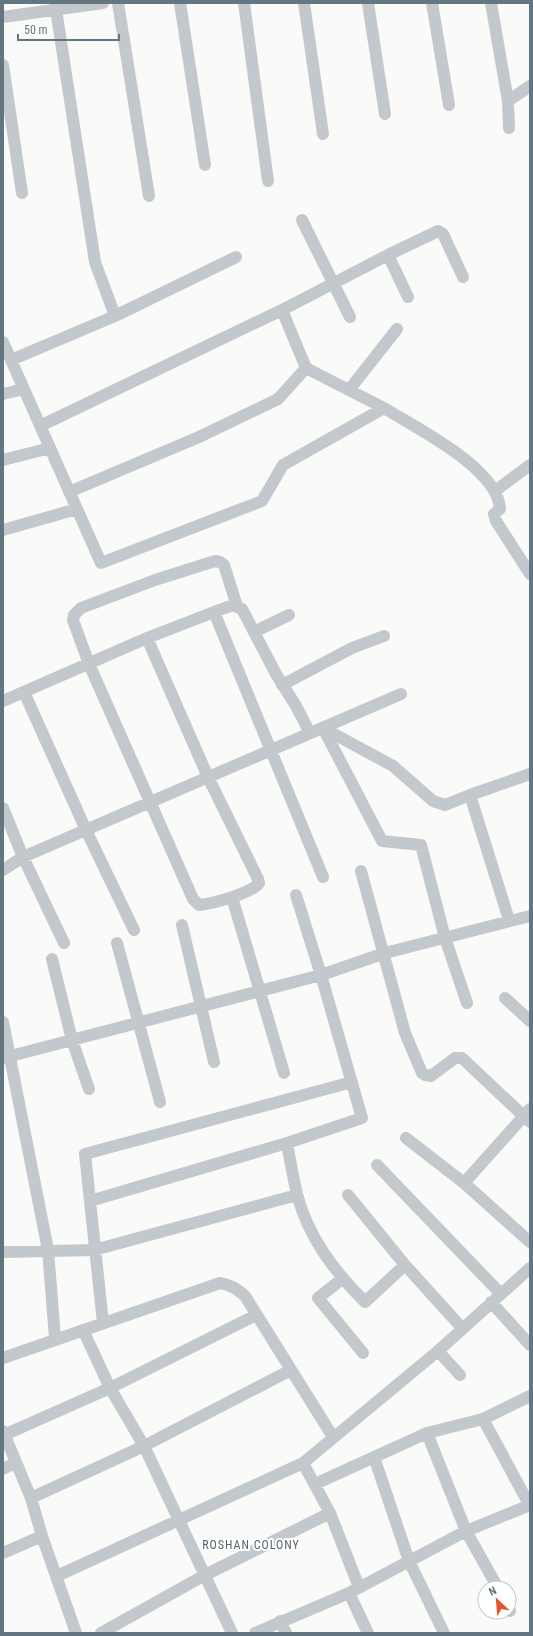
<svg xmlns="http://www.w3.org/2000/svg" width="533" height="1636" font-family="'Roboto Condensed',sans-serif">
<style>
.lines{fill:none;stroke-linecap:round;stroke-linejoin:round}
.street{stroke:#c3c8cc;stroke-width:12}
.labels{text-anchor:middle;stroke-width:4;stroke-linejoin:round;paint-order:stroke}
.neighbourhood-label{font-size:12px;letter-spacing:1px;fill:#57646e;stroke:#fff}
</style>
<rect width="100%" height="100%" fill="#fafaf8"/>
<g class="lines">
<path class="street" d="M 55,3 L 95,262 L 115,316
M 118,3 L 149,196
M 180,3 L 205,165
M 244,3 L 268,181
M 304,3 L 323,134
M 368,3 L 385,114
M 432,3 L 449,105
M 491,3 L 508,101 L 509,128
M 3,17 L 103,3
M 3,65 L 22,193
M 508,101 L 530,86
M 302,220 L 350,317
M 388,255 L 408,297
M 282,310 L 388,255 L 438,231 L 443,234 L 463,277
M 3,342 L 101,563 L 262,501 L 283,465 L 384,408 C 416,428 498,468 500,509 L 494,514 L 496,521 L 530,574
M 11,360 L 115,316 L 236,257
M 349,390 L 397,329
M 3,394 L 24,389
M 40,426 L 282,310 L 306,368 L 384,408
M 3,460 L 50,448
M 495,491 L 530,465
M 69,492 L 199,437 L 278,399 L 306,368
M 3,530 L 77,509
M 214,612 L 323,877
M 254,632 L 289,615
M 147,638 L 208,777 L 258,879 L 259,883 C 252,893 212,904 199,905 L 193,899 L 89,664 L 73,620 L 74,615 L 81,608 L 155,580 L 215,561 L 220,562 L 224,565 L 237,606
M 282,685 L 352,648 L 384,636
M 24,692 L 86,830 L 134,930
M 3,701 L 147,638 L 214,612 L 233,605 L 242,609 L 276,674 L 296,706 L 310,733
M 323,728 L 382,841 L 421,845 L 445,938 L 467,1003
M 323,728 L 393,766 L 433,801 L 445,805 L 470,795 L 509,920
M 470,795 L 530,774
M 3,808 L 23,857 L 64,943
M 3,870 L 23,857 L 401,694
M 361,871 L 405,1033 L 422,1073 L 425,1075 L 431,1076 L 455,1058 L 462,1058 L 530,1122
M 232,897 L 284,1073
M 182,925 L 214,1062
M 117,943 L 160,1102
M 52,959 L 72,1040 L 89,1089
M 505,998 L 530,1021
M 3,1022 L 48,1250 L 55,1338
M 3,1058 L 321,975 L 385,953 L 530,916
M 406,1138 L 464,1183 L 530,1242
M 287,1143 C 290,1160 293,1177 297,1194 C 308,1237 334,1271 365,1302 L 405,1265
M 377,1165 L 501,1294
M 464,1183 L 530,1109
M 348,1195 L 405,1265 L 462,1328
M 90,1201 L 287,1143 L 362,1118 L 321,975 L 296,895
M 3,1252 L 94,1250 L 297,1195
M 342,1279 L 318,1298 L 363,1353
M 491,1302 L 530,1345
M 103,1323 L 85,1154 L 352,1082
M 83,1330 L 110,1388 L 144,1446 L 232,1633
M 438,1351 L 460,1375
M 3,1358 L 220,1283 C 231,1285 237,1289 245,1296 L 333,1437
M 483,1419 L 530,1506
M 3,1431 L 31,1498 L 42,1536 L 76,1633
M 427,1433 L 466,1531 L 498,1588
M 4,1435 L 110,1388 L 256,1315
M 374,1457 L 409,1561 L 444,1633
M 3,1469 L 15,1463
M 315,1484 L 427,1433 L 483,1419 L 530,1396
M 31,1498 L 144,1446 L 291,1370
M 330,1513 L 359,1587
M 3,1553 L 42,1536
M 57,1576 L 303,1463 L 438,1351 L 530,1268
M 349,1593 L 368,1633
M 509,1609 L 510,1611
M 280,1621 L 286,1633
M 101,1633 L 205,1575 L 330,1513 L 303,1463
M 255,1633 L 349,1593 L 466,1531 L 530,1505"/>
</g>
<g class="labels">
<g class="neighbourhood-label">
<text x="251" y="1549">ROSHAN COLONY</text>
</g>
</g>
<rect width="533" height="1636" fill="none" stroke="#657683" stroke-width="8"/>
<g transform="translate(497 1600) rotate(334)"><circle r="19" fill="#ffffff" stroke="#c1c8cd"/>
<path d="M0-3L7 15L0 10L-7 15Z" fill="#e4572e"/>
<text y="-6" font-size="11" font-weight="bold" text-anchor="middle" fill="#657683">N</text>
</g>
<path d="M18 34v6h101v-6" fill="none" stroke="#657683" stroke-width="2"/>
<text x="24" y="34" font-size="12" fill="#657683" stroke="#ffffff" stroke-width="3" paint-order="stroke">50 m</text>
</svg>
